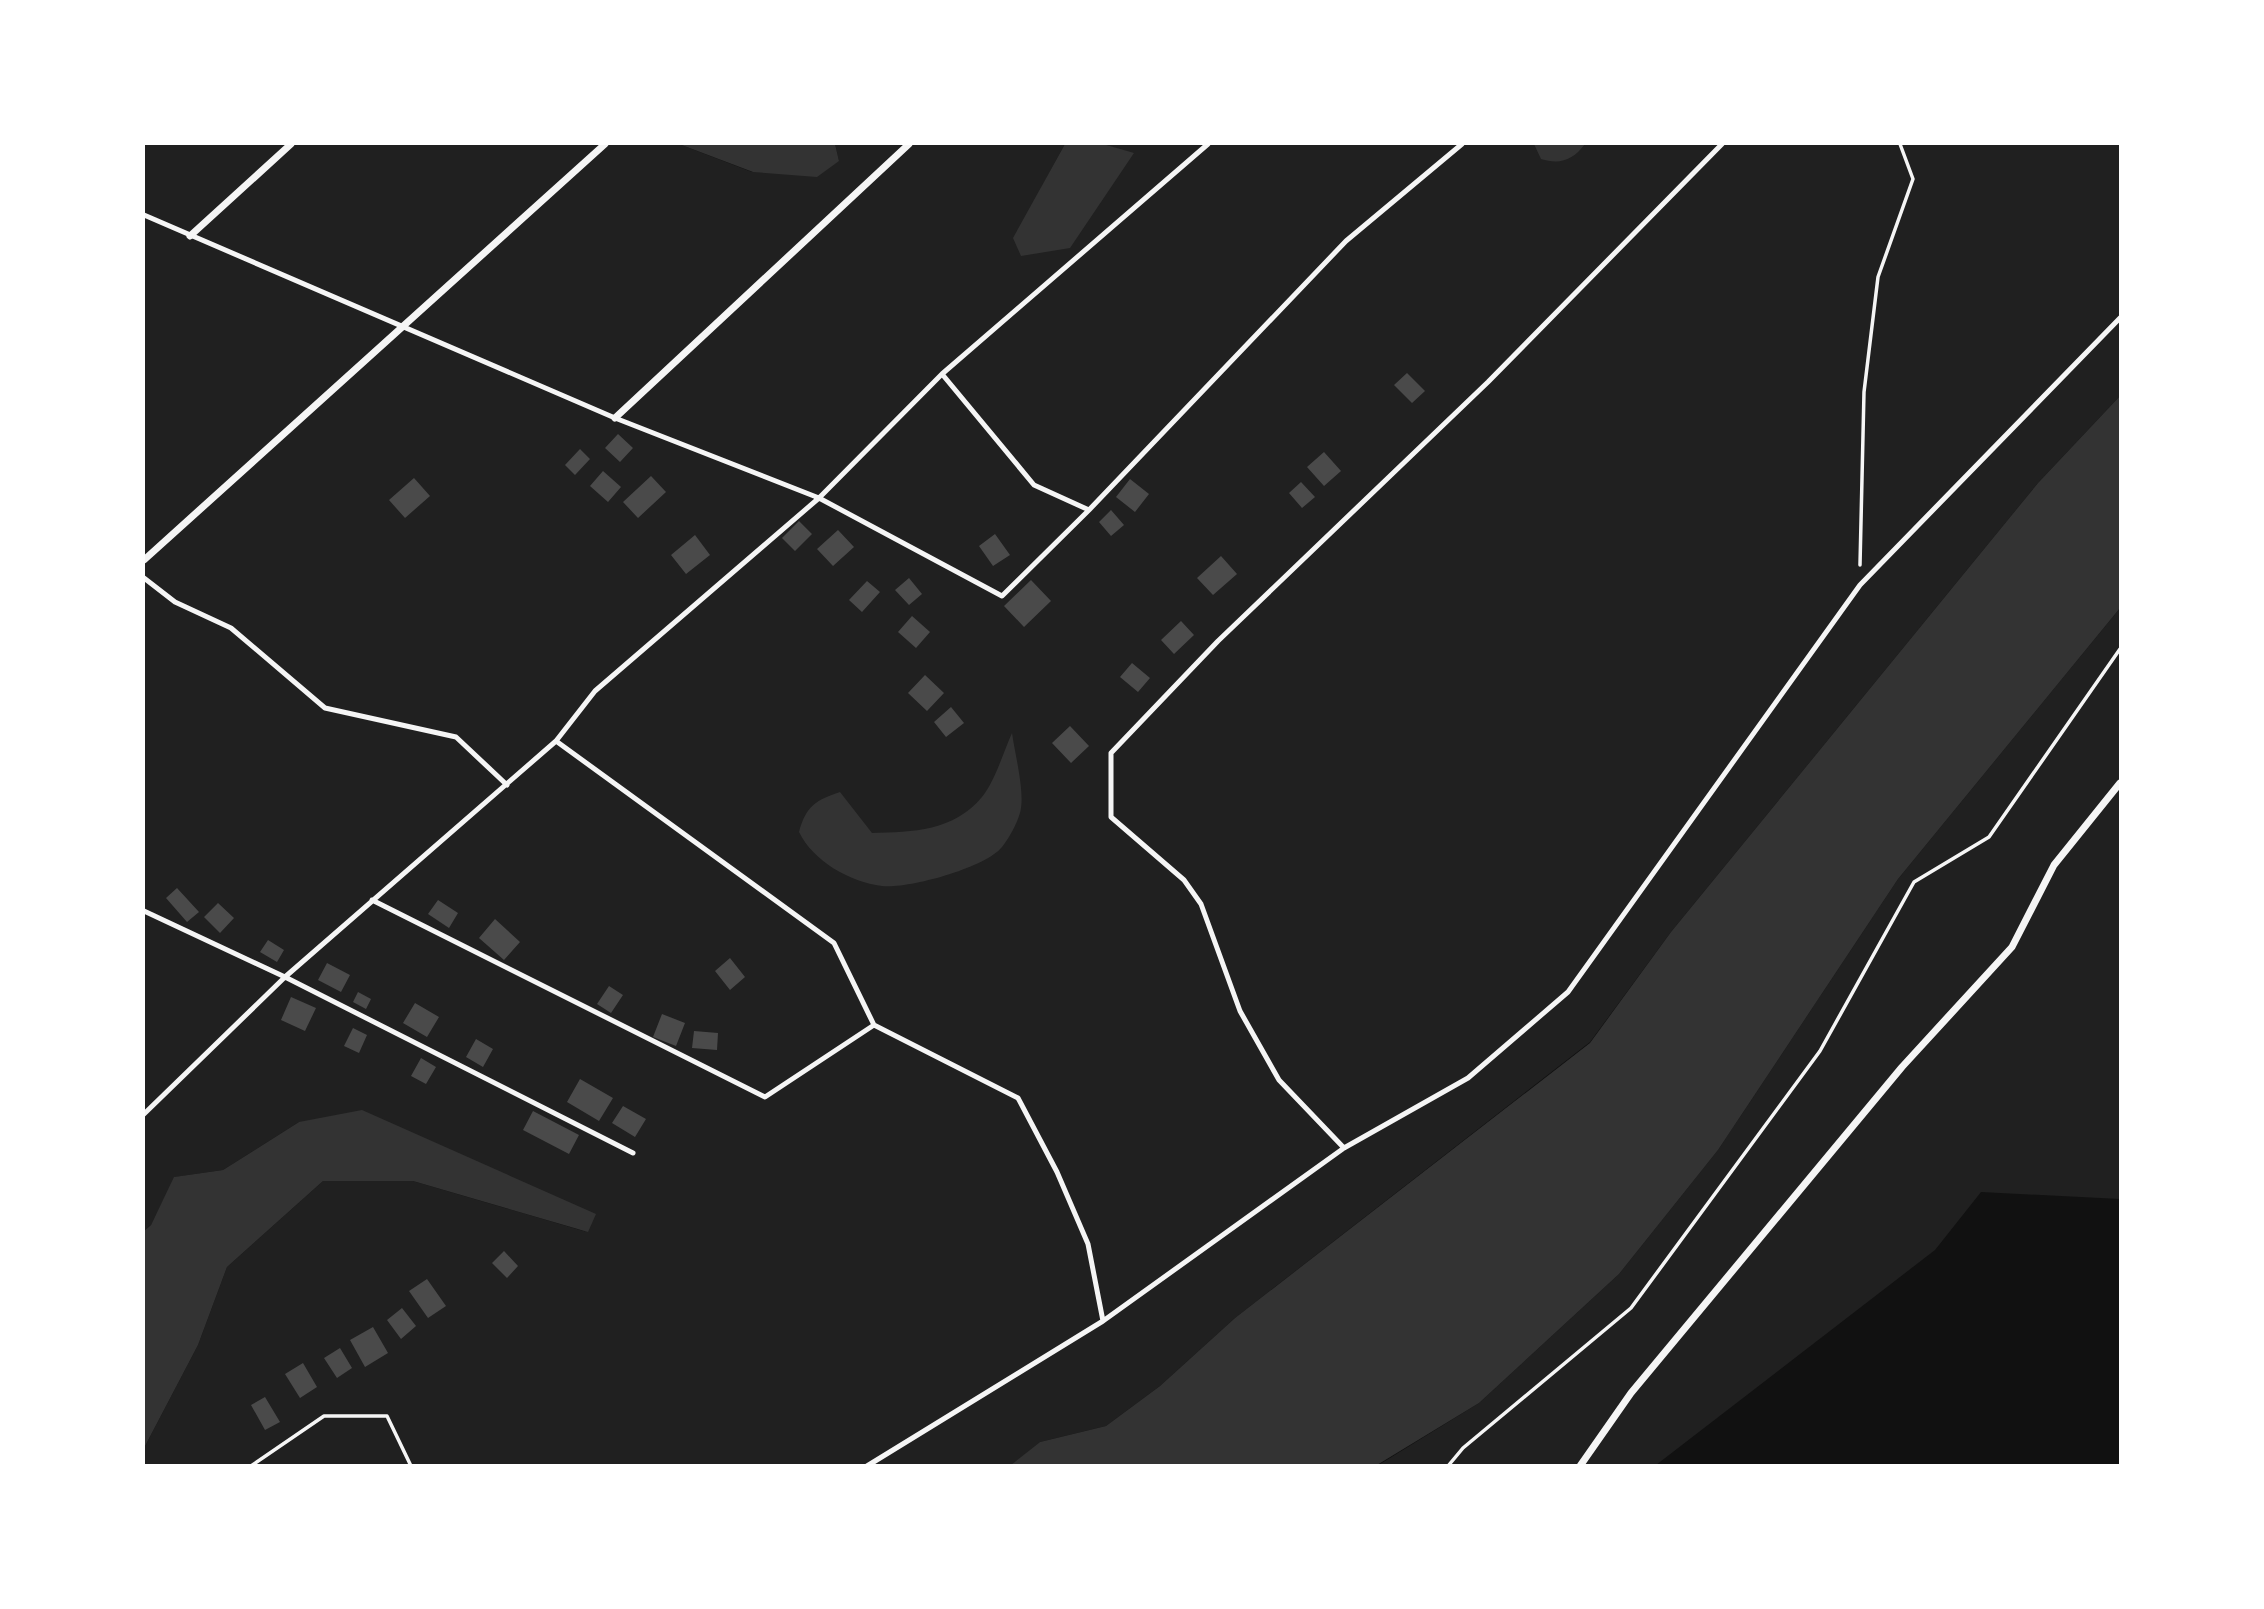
<svg xmlns="http://www.w3.org/2000/svg" width="2264" height="1609" font-family="Barlow,sans-serif">
<style>
.green{fill:#202020}
.water{fill:#333}
.building{fill:#4a4a4a}
.lines{fill:none;stroke-linecap:round;stroke-linejoin:round}
.path{stroke:#f5f5f5;stroke-width:3.5}
.service{stroke:#f5f5f5;stroke-width:5}
.minor{stroke:#f5f5f5;stroke-width:7}
</style>
<rect width="100%" height="100%" fill="#111"/>
<path class="green" d="M 144,144 L 679,144 L 752,172 L 839,161 L 835,144 L 1065,144 L 1041,188 L 1133,154 L 1103,144 L 2120,144 L 2120,396 L 2038,483 L 1671,932 L 1590,1042 L 1235,1318 L 1160,1386 L 1106,1426 L 1040,1442 L 1011,1466 L 144,1465 L 144,1448 L 198,1345 L 227,1267 L 323,1181 L 413,1181 L 587,1232 L 299,1122 L 223,1170 L 175,1177 L 151,1225 L 144,1231 Z
M 2120,608 L 2120,1199 L 1981,1192 L 1935,1250 L 1656,1465 L 1377,1466 L 1479,1403 L 1619,1274 L 1718,1150 L 1898,879 Z"/>
<path class="water" d="M 679,144 L 835,144 L 839,161 L 817,177 L 753,172 Z
M 1065,144 L 1103,144 L 1134,153 L 1070,248 L 1021,256 L 1013,238 Z
M 1534,144 L 1585,144 C 1573,160 1560,165 1541,159 Z
M 2120,396 L 2120,608 L 1898,879 L 1718,1150 L 1619,1274 L 1479,1403 L 1377,1465 L 1011,1465 L 1040,1442 L 1106,1426 L 1160,1386 L 1235,1318 L 1590,1043 L 1671,932 L 2038,483 Z
M 1012,733 C 1015,754 1024,789 1021,808 C 1020,818 1009,839 1002,847 C 985,868 908,889 882,886 C 850,882 813,861 799,832 C 806,806 816,800 840,792 L 872,833 C 913,832 954,831 982,797 C 995,781 1003,753 1012,733 Z
M 362,1110 L 596,1214 L 588,1232 L 413,1181 L 323,1181 L 227,1267 L 198,1345 L 144,1448 L 144,1231 L 151,1225 L 174,1177 L 223,1170 L 299,1122 Z"/>
<path class="building" d="M 1407,373 L 1425,391 L 1412,403 L 1394,385 Z
M 618,434 L 633,448 L 620,462 L 605,448 Z
M 580,449 L 590,459 L 575,475 L 565,465 Z
M 1324,452 L 1341,471 L 1324,486 L 1307,467 Z
M 603,471 L 621,487 L 608,502 L 590,486 Z
M 651,476 L 666,492 L 638,518 L 623,502 Z
M 414,478 L 430,496 L 405,518 L 389,500 Z
M 1130,479 L 1149,494 L 1135,512 L 1116,497 Z
M 1301,482 L 1315,497 L 1302,508 L 1289,493 Z
M 1111,510 L 1124,525 L 1111,536 L 1099,522 Z
M 799,521 L 812,534 L 795,551 L 782,538 Z
M 838,530 L 854,547 L 833,566 L 817,549 Z
M 995,534 L 1010,555 L 993,566 L 979,546 Z
M 695,535 L 710,555 L 686,574 L 671,555 Z
M 1221,556 L 1237,574 L 1213,595 L 1197,578 Z
M 909,578 L 922,594 L 909,605 L 895,590 Z
M 1031,580 L 1051,601 L 1024,627 L 1004,606 Z
M 867,581 L 880,592 L 862,612 L 849,600 Z
M 912,616 L 930,632 L 916,648 L 898,632 Z
M 1181,621 L 1194,635 L 1174,654 L 1161,640 Z
M 1132,663 L 1150,678 L 1138,692 L 1120,677 Z
M 925,675 L 944,693 L 927,711 L 908,693 Z
M 951,707 L 964,723 L 946,737 L 934,722 Z
M 1070,726 L 1089,746 L 1071,763 L 1052,743 Z
M 177,888 L 199,912 L 187,922 L 166,898 Z
M 438,900 L 458,913 L 449,928 L 428,914 Z
M 218,903 L 234,918 L 220,933 L 204,917 Z
M 495,919 L 520,942 L 504,960 L 479,938 Z
M 268,940 L 284,950 L 277,962 L 260,952 Z
M 730,958 L 745,977 L 730,990 L 715,971 Z
M 327,963 L 350,975 L 341,992 L 318,980 Z
M 609,986 L 623,995 L 611,1013 L 597,1004 Z
M 358,992 L 371,999 L 366,1009 L 353,1002 Z
M 291,997 L 316,1008 L 305,1031 L 281,1020 Z
M 415,1003 L 439,1017 L 427,1037 L 403,1023 Z
M 662,1014 L 685,1023 L 676,1046 L 653,1037 Z
M 353,1028 L 367,1035 L 359,1053 L 344,1046 Z
M 694,1031 L 718,1033 L 717,1050 L 692,1048 Z
M 476,1039 L 493,1049 L 483,1067 L 466,1057 Z
M 421,1058 L 436,1067 L 426,1084 L 411,1076 Z
M 580,1079 L 613,1098 L 599,1121 L 567,1102 Z
M 623,1106 L 646,1119 L 635,1137 L 612,1123 Z
M 533,1111 L 579,1135 L 569,1154 L 523,1130 Z
M 504,1251 L 518,1266 L 507,1278 L 492,1263 Z
M 427,1279 L 446,1306 L 428,1318 L 409,1291 Z
M 402,1308 L 416,1326 L 401,1339 L 387,1320 Z
M 373,1327 L 388,1353 L 365,1367 L 350,1340 Z
M 340,1348 L 352,1368 L 337,1378 L 324,1358 Z
M 303,1363 L 317,1387 L 300,1398 L 285,1374 Z
M 265,1397 L 280,1422 L 265,1430 L 251,1405 Z"/>
<g class="lines">
<path class="path" d="M 1860,565 L 1864,392 L 1878,277 L 1913,179 L 1900,144
M 251,1466 L 324,1416 L 387,1416 L 411,1466
M 1448,1466 L 1463,1448 L 1631,1308 L 1820,1051 L 1914,882 L 1989,837 L 2120,649"/>
<path class="service" d="M 144,215 L 615,418 L 819,498 L 1002,596 L 1089,510
M 942,374 L 1034,485 L 1089,510 L 1346,241 L 1462,144
M 144,578 L 175,602 L 231,628 L 325,708 L 456,737 L 507,785
M 556,741 L 595,691 L 819,498 L 942,374 L 1208,144
M 372,900 L 765,1097 L 874,1025
M 144,911 L 285,977 L 633,1153
M 144,1114 L 285,977 L 556,741 L 834,943 L 874,1025 L 1018,1098 L 1057,1172 L 1088,1244 L 1103,1321
M 1344,1148 L 1279,1080 L 1240,1011 L 1201,904 L 1184,880 L 1111,817 L 1111,753 L 1218,641 L 1488,382 L 1722,144
M 867,1466 L 1103,1321 L 1344,1148 L 1468,1078 L 1568,992 L 1860,585 L 2120,318"/>
<path class="minor" d="M 190,236 L 291,144
M 615,418 L 909,144
M 144,560 L 605,144
M 1580,1466 L 1631,1393 L 1902,1067 L 2012,947 L 2054,865 L 2120,783"/>
</g>
<rect width="2264" height="1609" fill="none" stroke="#ffffff" stroke-width="290"/>
</svg>
